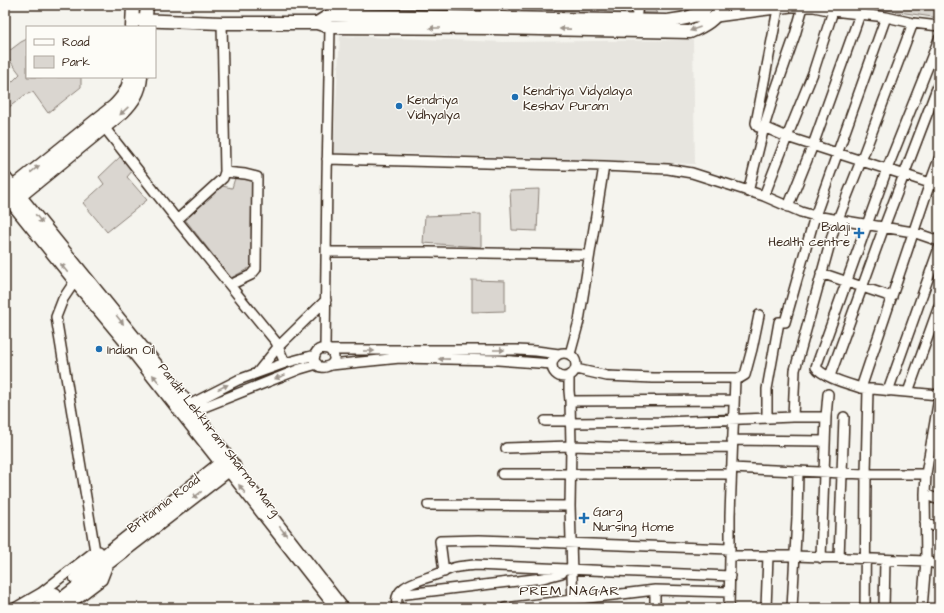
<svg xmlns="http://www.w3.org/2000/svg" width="944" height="613" font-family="'Architects Daughter',sans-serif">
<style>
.built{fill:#e7e5df}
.green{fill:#dad6d0;stroke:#8a8077}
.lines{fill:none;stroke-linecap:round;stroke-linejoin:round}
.minor-casing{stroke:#3b2a1e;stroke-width:12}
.tertiary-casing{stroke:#3b2a1e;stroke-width:14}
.secondary-casing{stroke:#3b2a1e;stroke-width:15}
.minor{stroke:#fdfcf7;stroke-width:9}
.tertiary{stroke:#fdfcf7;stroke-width:11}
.secondary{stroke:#fdfcf7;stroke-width:12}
.oneway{fill:#9c938a}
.poi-dot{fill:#1f6fb2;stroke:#fdfcf7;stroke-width:1.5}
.labels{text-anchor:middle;stroke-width:3;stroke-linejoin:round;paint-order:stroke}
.poi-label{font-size:13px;fill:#3b2a1e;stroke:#fdfcf7;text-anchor:start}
.street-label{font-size:13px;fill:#3b2a1e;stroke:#fdfcf7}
.neighbourhood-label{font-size:14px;letter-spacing:1px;fill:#3b2a1e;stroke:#fdfcf7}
</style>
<rect width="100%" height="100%" fill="#f5f4ee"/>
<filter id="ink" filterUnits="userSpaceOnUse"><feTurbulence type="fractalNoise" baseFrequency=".025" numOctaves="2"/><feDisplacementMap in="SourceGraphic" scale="8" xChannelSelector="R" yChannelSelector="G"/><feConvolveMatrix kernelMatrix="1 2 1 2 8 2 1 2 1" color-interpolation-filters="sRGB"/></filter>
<g filter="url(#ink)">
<path class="built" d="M 340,36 L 503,42 L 693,40 L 695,164 L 426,154 L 333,153 Z"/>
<path class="green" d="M 295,5 L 383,5 L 383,8 L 295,9 Z
M 398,5 L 479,5 L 478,11 L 398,8 Z
M 551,5 L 651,5 L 657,13 L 546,10 Z
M 852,5 L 939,5 L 939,18 Z
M 27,39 L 27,77 L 81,77 L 81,87 L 48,113 L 33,92 L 25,95 L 8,108 L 5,104 L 5,89 L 20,74 L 5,54 L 21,42 Z
M 121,156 L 133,170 L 127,177 L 147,200 L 107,232 L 83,203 L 104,184 L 99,177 Z
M 235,178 L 252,180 L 254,225 L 251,267 L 231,278 L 184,218 L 222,186 L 232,188 Z
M 539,189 L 537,231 L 512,230 L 510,190 Z
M 481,214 L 481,247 L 423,243 L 425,216 Z
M 472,280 L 505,281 L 505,311 L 472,312 Z"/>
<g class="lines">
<defs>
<path id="minor" d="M 833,11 L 886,17 L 913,23 L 939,26
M 691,17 L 716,17 L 791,7 L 814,7 L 833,11 L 813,73 L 787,137 L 930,183 L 861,388 L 939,395
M 636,20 L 638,5
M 104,127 L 181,225 L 276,342 L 285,363
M 327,159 L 604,166 L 579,321 L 570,354
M 939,159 L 930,183 L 939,186
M 604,166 L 668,169 L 692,173 L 764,196 L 801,212 L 815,216 L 913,232 L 939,241
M 225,172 L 245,174 L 257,177 L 256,269 L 251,275 L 230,285
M 748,192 L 764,127 L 774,95 L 795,35 L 803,7
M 764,196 L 787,137 L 764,127 L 758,127 L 756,123 L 778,9
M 788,207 L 813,145 L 860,14
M 177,220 L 223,178 L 225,172 L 222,23
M 327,252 L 429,252 L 589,255
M 821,273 L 892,297
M 75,281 L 63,299 L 56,317 L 95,551
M 325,348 L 327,176 L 330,27
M 330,350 C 346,368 309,375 315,355 C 317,348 324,347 330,350 L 517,350 L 536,351 L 559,354
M552 365a12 12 0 1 1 24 0a12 12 0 1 1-24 0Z
M 331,365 L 400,358 L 498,360 L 552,364
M 576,369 L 607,376 L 653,378 L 740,378 L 745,375 L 752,349 L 759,315
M 257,373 L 278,347 L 326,300
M 569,376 L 569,391 L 570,401 L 571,446 L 570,506 L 573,608
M 830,376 L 884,227 L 939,83
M 735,379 L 730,515 L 730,556 L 795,556 L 926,561 L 939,565
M 861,388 C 849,384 822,377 816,367 L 887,169 L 939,39
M 888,391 L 939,248
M 908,392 L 939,306
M 570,401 L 733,400
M 183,408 L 238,380 L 285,363 L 315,355
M 189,413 L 300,369 L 317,364
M 826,417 L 793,417 L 795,370 L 834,229 L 861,161 L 913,23
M 767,418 L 767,389 L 779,322 L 785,322 L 815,216 L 886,17
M 545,421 L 571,421
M 571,423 L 664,422 L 793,417
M 732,440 L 825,441
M 506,448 L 571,446 L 638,448 L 732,447
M 234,466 L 344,608
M 731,468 L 866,474 L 926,474
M 228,471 L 335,608
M 502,474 L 731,474
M 925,494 L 939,500
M 428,505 L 570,506
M 925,522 L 939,528
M 821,558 L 826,417 L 828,394
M 839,558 L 844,417
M 444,572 L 440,541 L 479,540 L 730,549
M 655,590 L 655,608
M 398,595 L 543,578 L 562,573
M 15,608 L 41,593 L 95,551 L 99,551
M 65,608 L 102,580 L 109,562
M 398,608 C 390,587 418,581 432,576 C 439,574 446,570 453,568 C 460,566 468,566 475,565 L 730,576
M 505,608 L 655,590 L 729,592
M 729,608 L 730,556
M 766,608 L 768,556
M 792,608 L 797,517 L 798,471
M 865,608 L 866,474 L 868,389
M 884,608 L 885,560
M 922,608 L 926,561 L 925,494 L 926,474 L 939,398"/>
<path id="tertiary" d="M 486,25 L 487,5
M 494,26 L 495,5"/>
<path id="secondary" d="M 133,20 L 222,23 L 317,23 L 330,27 L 494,28 L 690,32 C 706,25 714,20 724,5
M 317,23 L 330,15 L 336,15 L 666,21 C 682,19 697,18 708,5
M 132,27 L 133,5
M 145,27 L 147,5
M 5,178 L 188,404 L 234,466 L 50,608
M 7,192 L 114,106 C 123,97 128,90 130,77
M 5,194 L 75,281 L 125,341 L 226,469
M 14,201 L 123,112 C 133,102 140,92 141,77
M 76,578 L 226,459
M 37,608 L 55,594"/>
</defs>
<use href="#minor" class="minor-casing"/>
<use href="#tertiary" class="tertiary-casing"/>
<use href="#secondary" class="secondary-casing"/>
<use href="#minor" class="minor"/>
<use href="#tertiary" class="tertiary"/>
<use href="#secondary" class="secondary"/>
</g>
<defs><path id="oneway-solid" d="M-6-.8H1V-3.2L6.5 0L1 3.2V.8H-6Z"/></defs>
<g class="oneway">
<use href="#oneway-solid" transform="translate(435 28) rotate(-180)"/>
<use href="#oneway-solid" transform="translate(565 29) rotate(-179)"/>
<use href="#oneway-solid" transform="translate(695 29) rotate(160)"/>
<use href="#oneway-solid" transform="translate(124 111) rotate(137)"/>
<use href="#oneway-solid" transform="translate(35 169) rotate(-39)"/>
<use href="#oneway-solid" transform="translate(39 219) rotate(51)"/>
<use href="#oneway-solid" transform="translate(64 268) rotate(-128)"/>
<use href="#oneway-solid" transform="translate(120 320) rotate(51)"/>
<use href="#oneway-solid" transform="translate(499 350)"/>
<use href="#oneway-solid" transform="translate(369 351)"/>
<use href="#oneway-solid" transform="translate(444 359) rotate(-179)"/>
<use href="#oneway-solid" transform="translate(280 377) rotate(159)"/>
<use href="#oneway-solid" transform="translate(156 379) rotate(-129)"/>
<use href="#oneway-solid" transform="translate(223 387) rotate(-26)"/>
<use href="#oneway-solid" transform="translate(242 489) rotate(-127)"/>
<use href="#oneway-solid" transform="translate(197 495) rotate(143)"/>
<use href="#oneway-solid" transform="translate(283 531) rotate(52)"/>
</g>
</g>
<g class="poi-dot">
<circle cx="515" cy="97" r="4"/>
<circle cx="399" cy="106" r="4"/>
<path d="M857 227h4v4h4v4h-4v4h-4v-4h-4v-4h4z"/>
<circle cx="99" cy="349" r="4"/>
<path d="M582 512h4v4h4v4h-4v4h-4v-4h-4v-4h4z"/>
</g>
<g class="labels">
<g class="poi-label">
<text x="523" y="95">Kendriya Vidyalaya<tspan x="523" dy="15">Keshav Puram</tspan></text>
<text x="407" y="104">Kendriya<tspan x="407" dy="15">Vidhyalya</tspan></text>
<text x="850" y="231" text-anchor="end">Balaji<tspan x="850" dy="15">Health centre</tspan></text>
<text x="107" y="354">Indian Oil</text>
<text x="593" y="516">Garg<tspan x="593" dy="15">Nursing Home</tspan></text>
</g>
<g class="street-label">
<text transform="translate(220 439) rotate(52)" y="5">Pandit Lekkhram Sharma Marg</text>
<text transform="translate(163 503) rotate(-37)" y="5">Britannia Road</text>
</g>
<g class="neighbourhood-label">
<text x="570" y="595">PREM NAGAR</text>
</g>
</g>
<rect width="944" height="613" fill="none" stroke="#fdfcf7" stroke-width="20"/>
<rect x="10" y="10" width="924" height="593" fill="none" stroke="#3b2a1e" stroke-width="1.5" filter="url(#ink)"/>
<rect x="26" y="26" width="130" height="52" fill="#fdfcf7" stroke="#afa8a0"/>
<rect x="34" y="39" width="20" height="6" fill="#fdfcf7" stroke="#afa8a0"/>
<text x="62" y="46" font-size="12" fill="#3b2a1e">Road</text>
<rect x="34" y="56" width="20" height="12" fill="#dad6d0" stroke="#afa8a0"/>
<text x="62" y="66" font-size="12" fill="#3b2a1e">Park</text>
</svg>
